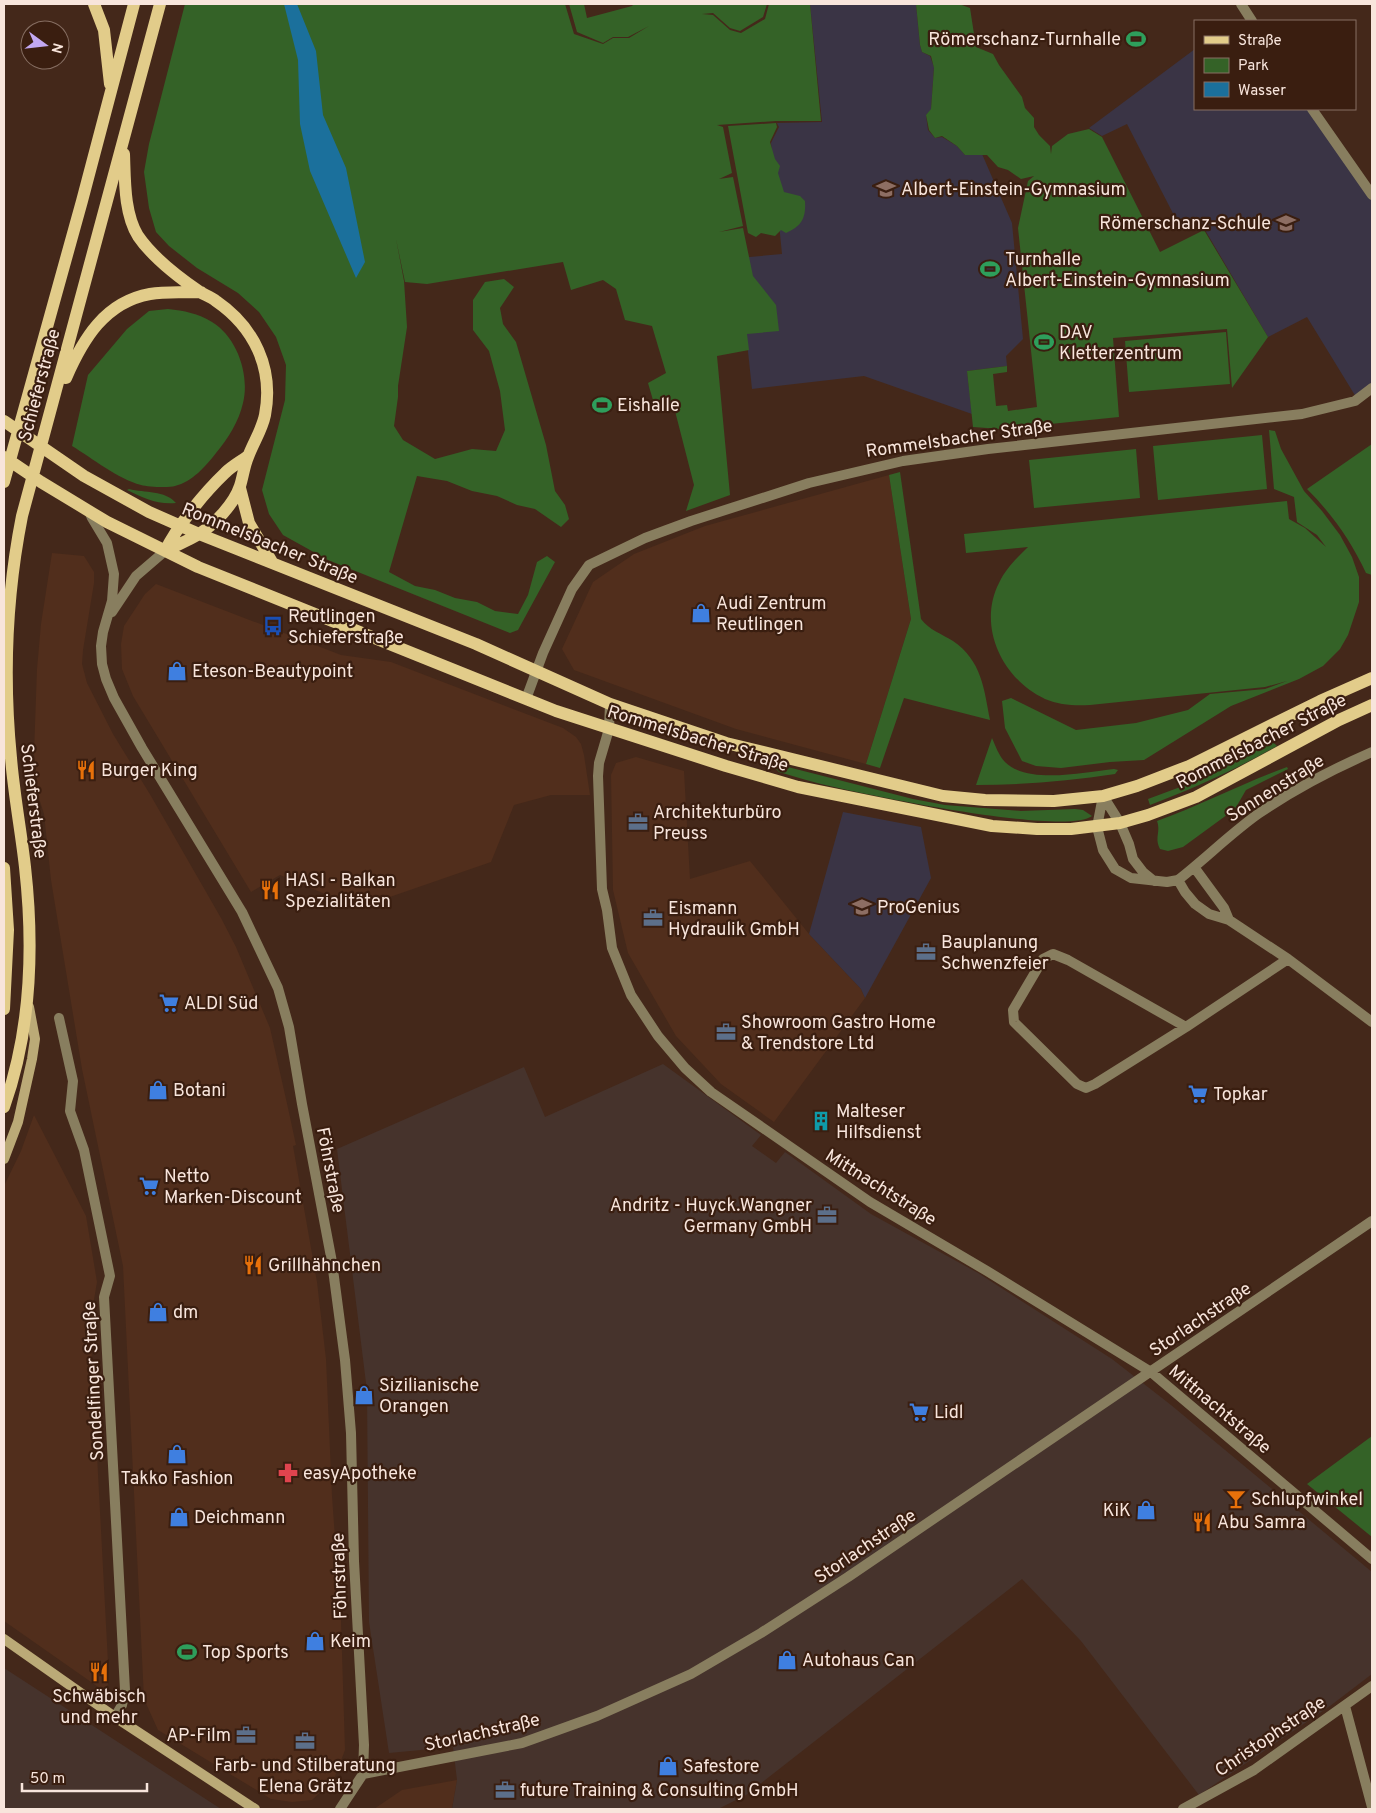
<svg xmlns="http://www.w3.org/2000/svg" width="1376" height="1813" font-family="Overpass,sans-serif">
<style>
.built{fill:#512e1c}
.industrial{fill:#46332c}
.education{fill:#3a3445}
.green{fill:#346227}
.water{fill:#1b709c}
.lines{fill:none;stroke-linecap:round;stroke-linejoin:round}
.minor{stroke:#887e5f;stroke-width:10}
.secondary{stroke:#ba7;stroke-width:10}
.primary{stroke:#e2cc8a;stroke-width:12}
.labels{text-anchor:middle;stroke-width:4.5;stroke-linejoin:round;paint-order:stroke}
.poi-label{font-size:18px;fill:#f8e5dc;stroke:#3a1e10;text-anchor:start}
.street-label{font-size:18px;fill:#f8e5dc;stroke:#3a1e10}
</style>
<rect width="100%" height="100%" fill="#44281a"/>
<path class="built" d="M 889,475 L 911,619 L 866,764 L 736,729 L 574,670 L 562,649 L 593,582 L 634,554 L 705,526 Z
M 52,553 L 84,556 L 94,572 L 94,583 L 83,650 L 82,664 L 87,683 L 113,734 L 151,796 L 221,918 L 236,947 L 270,1028 L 288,1108 L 296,1145 L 293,1146 L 317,1282 L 326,1359 L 332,1496 L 341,1621 L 345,1750 L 334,1779 L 312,1800 L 292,1802 L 271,1799 L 158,1730 L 144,1699 L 123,1266 L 82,1069 L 51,880 L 44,814 L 39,798 L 34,753 L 37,669 L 41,624 Z
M 156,584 L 341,655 L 391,662 L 563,728 L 576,737 L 581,744 L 584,755 L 590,795 L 551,795 L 514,805 L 491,862 L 358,908 L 280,875 L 251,892 L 133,696 L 122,669 L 121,644 L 124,626 L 145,594 Z
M 636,757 L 684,771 L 690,879 L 750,861 L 809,934 L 861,989 L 865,998 L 774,1122 L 721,1084 L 676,1036 L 628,953 L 613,890 L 611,775 L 616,763 Z
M 34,1115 L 86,1216 L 97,1282 L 90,1323 L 109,1681 L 107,1687 L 101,1689 L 4,1621 L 4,1186 L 21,1151 Z
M 457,1780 L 452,1809 L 374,1809 L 402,1790 Z"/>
<path class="industrial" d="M 663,1064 L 761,1135 L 752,1146 L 776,1163 L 785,1152 L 871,1214 L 978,1273 L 1112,1359 L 1171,1405 L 1372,1572 L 1372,1674 L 1330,1706 L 1199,1795 L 1081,1641 L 1022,1579 L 746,1795 L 718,1809 L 452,1809 L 457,1780 L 453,1747 L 389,1753 L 369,1622 L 367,1391 L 337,1149 L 524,1067 L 545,1117 Z
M 4,1668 L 221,1809 L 4,1809 Z"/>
<path class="education" d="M 810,4 L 916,4 L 920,45 L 922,52 L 930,56 L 934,67 L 931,110 L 926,115 L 928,130 L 935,138 L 942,137 L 957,146 L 965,155 L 982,154 L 1012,223 L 1023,339 L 1006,356 L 1007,366 L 967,371 L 972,414 L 864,376 L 752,389 L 738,258 L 782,254 L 771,143 L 779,127 L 777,123 L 822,122 Z
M 1195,49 L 1195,109 L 1308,109 L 1372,199 L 1372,385 L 1356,397 L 1307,317 L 1268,337 L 1198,218 L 1180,227 L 1127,124 L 1102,136 L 1089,128 Z
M 843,812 L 921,827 L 931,878 L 865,998 L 861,989 L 809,934 Z"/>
<path class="green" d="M 185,4 L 565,4 L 574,34 L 603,44 L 613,38 L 629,38 L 649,26 L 628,37 L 613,37 L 603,43 L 577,32 L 569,4 L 584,4 L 587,18 L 632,6 L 634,4 L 767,4 L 763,17 L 740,31 L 730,28 L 713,13 L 702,14 L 713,15 L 730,30 L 741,33 L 765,19 L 769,4 L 810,4 L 821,121 L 776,121 L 717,125 L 723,127 L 732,173 L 719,179 L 733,177 L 743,226 L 719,232 L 743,228 L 753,276 L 776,305 L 779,331 L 747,334 L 749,350 L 717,356 L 730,495 L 686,511 L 694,485 L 675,411 L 655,407 L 648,383 L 666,373 L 652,326 L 625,320 L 616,289 L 603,280 L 571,290 L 563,262 L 427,284 L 405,282 L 396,239 L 404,281 L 407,327 L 398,386 L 398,397 L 394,426 L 403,440 L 435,459 L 472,449 L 496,451 L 505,430 L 500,391 L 489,351 L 473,330 L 473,300 L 485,282 L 504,279 L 514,287 L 500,308 L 503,324 L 516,342 L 546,445 L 555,491 L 565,505 L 569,519 L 561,527 L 535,509 L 517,505 L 497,496 L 472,491 L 447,481 L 417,476 L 389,572 L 415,586 L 435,590 L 455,598 L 477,602 L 495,611 L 518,614 L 528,595 L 537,562 L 547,556 L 555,562 L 518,630 L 510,633 L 328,560 L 283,535 L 269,514 L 262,490 L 285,400 L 286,365 L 276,337 L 259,312 L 238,293 L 197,268 L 169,246 L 156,232 L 149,208 L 144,172 L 149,144 Z
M 916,4 L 959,4 L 970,8 L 976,47 L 993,54 L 999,65 L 1022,97 L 1025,108 L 1034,118 L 1034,127 L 1039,135 L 1050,146 L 1051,154 L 1052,146 L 1068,134 L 1089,129 L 1102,137 L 1160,252 L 1204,230 L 1268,337 L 1232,388 L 1227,329 L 1113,338 L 1119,417 L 1001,429 L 973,427 L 967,371 L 1007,366 L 1007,372 L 993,374 L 996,406 L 1007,405 L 1008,411 L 1037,407 L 1018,228 L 1028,181 L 1034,176 L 1021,179 L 1008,170 L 998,167 L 987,155 L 965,155 L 957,146 L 942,136 L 935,138 L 929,130 L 926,115 L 931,109 L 934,68 L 931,56 L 922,52 L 920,45 Z
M 776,123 L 777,127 L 770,142 L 775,159 L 780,166 L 778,173 L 784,192 L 800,196 L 805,201 C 806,218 802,226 786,233 L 781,230 L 775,236 L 761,233 L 756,237 L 748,233 L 728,126 Z
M 168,309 C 184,311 198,313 212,322 C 237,337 250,375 243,403 C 239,421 228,439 216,453 C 206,466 192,482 175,486 C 169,488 148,487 141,485 C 118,479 92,458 72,446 L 88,375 L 127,329 L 149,311 Z
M 1226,332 L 1230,384 L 1129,392 L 1125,341 Z
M 1269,430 L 1275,431 L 1281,449 L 1304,491 L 1322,511 L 1340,535 L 1352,557 L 1359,577 L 1359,602 L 1348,635 L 1340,649 L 1323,666 L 1299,679 L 1231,706 L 1144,760 L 1110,762 L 1061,768 L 1036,766 L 1022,761 L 1005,728 L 1002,701 L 1011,698 L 1076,730 L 1136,723 L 1188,710 L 1210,694 L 1265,689 L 1287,681 L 1265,687 L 1090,705 C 1075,706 1059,705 1045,699 C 1002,679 977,626 999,583 C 1006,568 1017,558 1028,547 L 966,553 L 964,534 L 1287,501 L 1289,519 L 1305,528 L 1326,547 L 1317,535 L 1297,522 L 1294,497 L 1274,489 Z
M 1262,435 L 1267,489 L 1158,500 L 1153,446 Z
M 1372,444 L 1372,575 L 1366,573 C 1351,541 1332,514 1307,489 Z
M 1136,449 L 1140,498 L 1034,508 L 1029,460 Z
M 900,472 L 921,619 C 929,630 942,634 953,641 C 982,661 984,689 990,720 L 904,698 L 880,768 L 866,764 L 911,619 L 889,475 Z
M 129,489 C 145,493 165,490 176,503 C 158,505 143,498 127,490 Z
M 992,738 C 995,745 999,756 1005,762 C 1028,785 1085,772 1114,769 L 1118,770 L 1115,774 C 1069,781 1023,785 976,785 Z
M 1272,741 L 1277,746 C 1236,769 1195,788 1150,805 L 1148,799 L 1191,783 Z
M 780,765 L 913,799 L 945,805 L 1021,811 L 1075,809 L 1083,810 L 1092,816 C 1066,836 873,796 834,787 C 815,783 797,777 779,772 L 776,769 Z
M 1287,767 L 1288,769 L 1246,790 L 1235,809 L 1183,847 L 1168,851 L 1160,849 C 1154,838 1161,832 1157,821 C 1201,805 1243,783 1287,767 Z
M 1372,1436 L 1372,1537 L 1307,1484 Z"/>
<path class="water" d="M 284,4 L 297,4 L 316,51 L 323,115 L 346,168 L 365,262 L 356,278 L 310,171 L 300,124 L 298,60 Z"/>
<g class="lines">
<path class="minor" d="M 1241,4 L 1252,21
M 1312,109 L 1372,195
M 89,511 L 92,518 L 107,543 L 114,574 L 112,601 L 103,632 L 101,646 L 102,664 L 106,679 L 114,698 L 142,748 L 242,912 L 278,988 L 289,1027 L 302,1104 L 332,1262 L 345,1360 L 351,1433 L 354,1561 L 364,1745 L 363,1774
M 112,612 L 136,576 L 165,551
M 526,699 L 543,653 L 572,589 L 589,565 L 645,538 L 691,521 L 809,483 L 903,461 L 988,449 L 1302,414 L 1355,401 L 1372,388
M 610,704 L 609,729 L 599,763 L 598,776 L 602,889 L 607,910 L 612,948 L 631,995 L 658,1036 L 685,1068 L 711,1092 L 870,1202 L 987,1271 L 1151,1372 L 1372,1559
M 1103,796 L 1097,827 L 1103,850 L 1115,869 L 1131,878 L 1167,882 L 1178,880 C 1205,859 1230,834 1258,814 C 1293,790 1333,769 1372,752
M 1103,796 L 1120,823 L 1129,844 L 1133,859 L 1143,872 L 1154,881
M 1194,867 L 1224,908 L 1229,920
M 1178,880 L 1185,892 L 1195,904 L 1209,914 L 1229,920 L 1288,959 L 1372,1022
M 59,1018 L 73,1081 L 70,1111 L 84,1150 L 110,1276 L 104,1297 L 125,1690 L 122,1705 L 115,1717
M 1186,1027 L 1068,960 L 1053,954 L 1043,959 L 1013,1010 L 1014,1022 L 1077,1084 L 1086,1088 L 1095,1084 L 1186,1027 L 1288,959
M 1345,1706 L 1372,1807
M 340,1809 L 363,1774 L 522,1743 L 597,1716 L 691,1674 L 761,1633 L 848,1577 L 1372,1221
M 1183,1809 L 1254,1770 L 1372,1686"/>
<path class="secondary" d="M 4,1159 L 18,1122 L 32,1059 L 35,1039 L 29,1007
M 4,1639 L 115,1717 L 255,1809"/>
<path class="primary" d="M 94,4 L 104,30 L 110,84
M 124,154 C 125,180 124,213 138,236 C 153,258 178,277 200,292 C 205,295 211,297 216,301 C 254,327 274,368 265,415 C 262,430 253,443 248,457 C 244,466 243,477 240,486 C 234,504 215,524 199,534 C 188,541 176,545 165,551
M 66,378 C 83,339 105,302 150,294 C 167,291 184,293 201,292
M 4,421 L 84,476 L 149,512 L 199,534 L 476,644 L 610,704 L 726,743 L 943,796 L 985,800 L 1054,801 L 1103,796 L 1137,786 L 1189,766 L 1320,701 L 1372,678
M 4,457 L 41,482 L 107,522 L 198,567 L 556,711 L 726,766 L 798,787 L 992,826 L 1037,829 L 1071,829 L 1120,823 L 1148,815 L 1196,797 L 1339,720 L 1372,705
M 4,482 L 82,201 L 134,4
M 240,488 L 249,523 L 272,562
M 165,551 C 178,525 204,493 225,473 C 232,466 240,462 248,456
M 4,868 L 8,930 L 4,1009
M 4,1107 C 31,1031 34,947 25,867 C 21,831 14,795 11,758 C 3,677 6,597 22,516 L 160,4"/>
</g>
<defs>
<symbol id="stadium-bare" viewBox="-9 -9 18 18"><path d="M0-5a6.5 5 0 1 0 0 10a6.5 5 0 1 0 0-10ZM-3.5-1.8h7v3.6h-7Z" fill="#2e9e5b" stroke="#3a1e10" stroke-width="2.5" paint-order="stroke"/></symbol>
<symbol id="school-bare" viewBox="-9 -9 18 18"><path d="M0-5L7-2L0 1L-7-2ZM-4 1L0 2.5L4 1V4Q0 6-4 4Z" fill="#8d6e63" stroke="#3a1e10" stroke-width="2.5" paint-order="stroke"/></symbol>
<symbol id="shop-bare" viewBox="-9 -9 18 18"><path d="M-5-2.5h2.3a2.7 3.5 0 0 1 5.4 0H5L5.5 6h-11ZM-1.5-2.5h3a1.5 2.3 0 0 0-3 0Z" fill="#3f7fe0" stroke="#3a1e10" stroke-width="2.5" paint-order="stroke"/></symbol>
<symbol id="bus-bare" viewBox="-9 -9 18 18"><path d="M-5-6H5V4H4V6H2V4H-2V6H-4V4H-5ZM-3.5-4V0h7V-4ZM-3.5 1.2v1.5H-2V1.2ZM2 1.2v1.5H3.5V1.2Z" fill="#1a4fb4" stroke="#3a1e10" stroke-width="2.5" paint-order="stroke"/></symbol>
<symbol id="restaurant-bare" viewBox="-9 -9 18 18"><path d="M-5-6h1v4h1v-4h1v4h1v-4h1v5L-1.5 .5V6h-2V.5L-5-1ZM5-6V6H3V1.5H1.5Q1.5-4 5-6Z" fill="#e8710a" stroke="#3a1e10" stroke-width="2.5" paint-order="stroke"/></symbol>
<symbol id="office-bare" viewBox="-9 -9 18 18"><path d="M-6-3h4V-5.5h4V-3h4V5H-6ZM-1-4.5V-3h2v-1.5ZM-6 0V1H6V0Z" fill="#5c6f8a" stroke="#3a1e10" stroke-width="2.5" paint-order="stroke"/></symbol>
<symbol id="supermarket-bare" viewBox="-9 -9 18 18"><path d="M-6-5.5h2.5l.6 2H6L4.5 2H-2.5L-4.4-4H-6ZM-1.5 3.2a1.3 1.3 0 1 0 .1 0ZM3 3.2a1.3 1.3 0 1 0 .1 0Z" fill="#3f7fe0" stroke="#3a1e10" stroke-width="2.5" paint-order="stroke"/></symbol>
<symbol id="building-bare" viewBox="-9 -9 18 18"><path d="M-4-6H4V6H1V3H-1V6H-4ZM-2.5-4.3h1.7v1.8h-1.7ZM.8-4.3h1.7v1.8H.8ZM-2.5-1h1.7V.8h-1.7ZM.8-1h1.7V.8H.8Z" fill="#0f9aa8" stroke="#3a1e10" stroke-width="2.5" paint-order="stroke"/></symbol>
<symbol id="pharmacy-bare" viewBox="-9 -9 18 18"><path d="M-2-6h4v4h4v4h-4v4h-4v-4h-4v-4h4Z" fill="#e0444e" stroke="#3a1e10" stroke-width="2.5" paint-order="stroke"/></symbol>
<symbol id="bar-bare" viewBox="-9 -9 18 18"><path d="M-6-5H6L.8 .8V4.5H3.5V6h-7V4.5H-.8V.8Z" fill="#e8710a" stroke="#3a1e10" stroke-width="2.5" paint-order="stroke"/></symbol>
</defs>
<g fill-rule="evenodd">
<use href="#stadium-bare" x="1122" y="25" width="28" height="28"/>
<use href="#school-bare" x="872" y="175" width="28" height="28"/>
<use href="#school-bare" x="1272" y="209" width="28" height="28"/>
<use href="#stadium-bare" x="976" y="255" width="28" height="28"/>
<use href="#stadium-bare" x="1030" y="328" width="28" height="28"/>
<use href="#stadium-bare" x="588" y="391" width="28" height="28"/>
<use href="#shop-bare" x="687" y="599" width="28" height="28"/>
<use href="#bus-bare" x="259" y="612" width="28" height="28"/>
<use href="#shop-bare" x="163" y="657" width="28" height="28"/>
<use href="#restaurant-bare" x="72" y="756" width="28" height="28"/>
<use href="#office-bare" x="624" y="808" width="28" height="28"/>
<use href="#restaurant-bare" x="256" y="876" width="28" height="28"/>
<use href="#school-bare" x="848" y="893" width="28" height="28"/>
<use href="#office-bare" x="639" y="904" width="28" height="28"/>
<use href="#office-bare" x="912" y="938" width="28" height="28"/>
<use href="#supermarket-bare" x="155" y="989" width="28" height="28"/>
<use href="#office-bare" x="712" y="1018" width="28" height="28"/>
<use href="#shop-bare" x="144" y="1076" width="28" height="28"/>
<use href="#supermarket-bare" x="1184" y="1080" width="28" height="28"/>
<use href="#building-bare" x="807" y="1107" width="28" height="28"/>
<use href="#supermarket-bare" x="135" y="1172" width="28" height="28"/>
<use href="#office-bare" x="813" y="1201" width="28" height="28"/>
<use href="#restaurant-bare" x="239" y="1251" width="28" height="28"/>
<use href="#shop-bare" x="144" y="1298" width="28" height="28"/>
<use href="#shop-bare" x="350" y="1381" width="28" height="28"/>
<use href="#supermarket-bare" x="905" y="1398" width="28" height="28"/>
<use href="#shop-bare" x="163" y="1440" width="28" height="28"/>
<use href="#pharmacy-bare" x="274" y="1459" width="28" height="28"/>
<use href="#bar-bare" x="1222" y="1485" width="28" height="28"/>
<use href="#shop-bare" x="1132" y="1496" width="28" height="28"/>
<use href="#shop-bare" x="165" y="1503" width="28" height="28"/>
<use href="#restaurant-bare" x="1188" y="1508" width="28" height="28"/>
<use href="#shop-bare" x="301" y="1627" width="28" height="28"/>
<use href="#stadium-bare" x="173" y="1638" width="28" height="28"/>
<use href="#shop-bare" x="773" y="1646" width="28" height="28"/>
<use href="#restaurant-bare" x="85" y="1658" width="28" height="28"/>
<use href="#office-bare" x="232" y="1721" width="28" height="28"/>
<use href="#office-bare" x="291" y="1727" width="28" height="28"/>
<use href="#shop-bare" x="654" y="1752" width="28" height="28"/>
<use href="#office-bare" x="491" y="1776" width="28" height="28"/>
</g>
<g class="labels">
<g class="poi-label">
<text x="1121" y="45" text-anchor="end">Römerschanz-Turnhalle</text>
<text x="901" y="195">Albert-Einstein-Gymnasium</text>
<text x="1271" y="229" text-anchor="end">Römerschanz-Schule</text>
<text x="1005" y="265">Turnhalle<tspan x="1005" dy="21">Albert-Einstein-Gymnasium</tspan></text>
<text x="1059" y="338">DAV<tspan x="1059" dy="21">Kletterzentrum</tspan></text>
<text x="617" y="411">Eishalle</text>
<text x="716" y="609">Audi Zentrum<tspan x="716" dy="21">Reutlingen</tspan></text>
<text x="288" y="622">Reutlingen<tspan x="288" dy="21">Schieferstraße</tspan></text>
<text x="192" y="677">Eteson-Beautypoint</text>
<text x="101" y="776">Burger King</text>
<text x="653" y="818">Architekturbüro<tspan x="653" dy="21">Preuss</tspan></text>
<text x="285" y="886">HASI - Balkan<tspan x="285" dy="21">Spezialitäten</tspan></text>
<text x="877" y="913">ProGenius</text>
<text x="668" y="914">Eismann<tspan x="668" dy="21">Hydraulik GmbH</tspan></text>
<text x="941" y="948">Bauplanung<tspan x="941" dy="21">Schwenzfeier</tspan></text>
<text x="184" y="1009">ALDI Süd</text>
<text x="741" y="1028">Showroom Gastro Home<tspan x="741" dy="21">&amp; Trendstore Ltd</tspan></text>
<text x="173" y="1096">Botani</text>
<text x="1213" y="1100">Topkar</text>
<text x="836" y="1117">Malteser<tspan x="836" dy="21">Hilfsdienst</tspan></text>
<text x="164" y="1182">Netto<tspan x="164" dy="21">Marken-Discount</tspan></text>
<text x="812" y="1211" text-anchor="end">Andritz - Huyck.Wangner<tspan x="812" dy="21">Germany GmbH</tspan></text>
<text x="268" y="1271">Grillhähnchen</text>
<text x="173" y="1318">dm</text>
<text x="379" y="1391">Sizilianische<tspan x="379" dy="21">Orangen</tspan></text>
<text x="934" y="1418">Lidl</text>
<text x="303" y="1479">easyApotheke</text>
<text x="177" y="1484" text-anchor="middle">Takko Fashion</text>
<text x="1251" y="1505">Schlupfwinkel</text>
<text x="1131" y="1516" text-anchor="end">KiK</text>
<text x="194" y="1523">Deichmann</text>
<text x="1217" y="1528">Abu Samra</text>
<text x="330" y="1647">Keim</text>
<text x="202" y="1658">Top Sports</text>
<text x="802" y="1666">Autohaus Can</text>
<text x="99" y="1702" text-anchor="middle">Schwäbisch<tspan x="99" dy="21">und mehr</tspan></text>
<text x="231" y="1741" text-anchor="end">AP-Film</text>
<text x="305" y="1771" text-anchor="middle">Farb- und Stilberatung<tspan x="305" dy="21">Elena Grätz</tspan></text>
<text x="683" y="1772">Safestore</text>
<text x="520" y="1796">future Training &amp; Consulting GmbH</text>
</g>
<g class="street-label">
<text transform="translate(39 385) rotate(-75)" y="6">Schieferstraße</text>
<text transform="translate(959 438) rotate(-8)" y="6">Rommelsbacher Straße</text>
<text transform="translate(270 543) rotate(22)" y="6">Rommelsbacher Straße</text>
<text transform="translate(698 738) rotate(17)" y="6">Rommelsbacher Straße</text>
<text transform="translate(1261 741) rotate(-27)" y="6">Rommelsbacher Straße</text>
<text transform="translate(1275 788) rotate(-32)" y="6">Sonnenstraße</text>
<text transform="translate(34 801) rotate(83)" y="6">Schieferstraße</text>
<text transform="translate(331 1170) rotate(79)" y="6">Föhrstraße</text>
<text transform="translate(881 1187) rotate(32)" y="6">Mittnachtstraße</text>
<text transform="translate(1200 1319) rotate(-34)" y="6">Storlachstraße</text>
<text transform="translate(93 1381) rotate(-93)" y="6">Sondelfinger Straße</text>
<text transform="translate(1220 1409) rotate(40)" y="6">Mittnachtstraße</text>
<text transform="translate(865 1546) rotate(-34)" y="6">Storlachstraße</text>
<text transform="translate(339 1576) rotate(-92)" y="6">Föhrstraße</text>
<text transform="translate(482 1732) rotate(-13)" y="6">Storlachstraße</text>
<text transform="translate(1270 1736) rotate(-34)" y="6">Christophstraße</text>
</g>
</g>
<rect width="1376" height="1813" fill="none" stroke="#f8e5dc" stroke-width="10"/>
<rect x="1194" y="20" width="162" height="90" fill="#3a1e10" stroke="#866e62"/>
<rect x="1204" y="36" width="25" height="8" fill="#e2cc8a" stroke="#866e62"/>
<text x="1238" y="45" font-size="15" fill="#f8e5dc">Straße</text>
<rect x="1204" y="58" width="25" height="15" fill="#346227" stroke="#866e62"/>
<text x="1238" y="70" font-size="15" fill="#f8e5dc">Park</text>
<rect x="1204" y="82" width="25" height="15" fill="#1b709c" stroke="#866e62"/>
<text x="1238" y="95" font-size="15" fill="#f8e5dc">Wasser</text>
<g transform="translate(45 45) rotate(105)"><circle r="24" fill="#3a1e10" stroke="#866e62"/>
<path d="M0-4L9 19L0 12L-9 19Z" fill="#c2a8f2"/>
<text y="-8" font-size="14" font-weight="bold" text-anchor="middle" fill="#f8e5dc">N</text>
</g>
<path d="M22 1783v8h125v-8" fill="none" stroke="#f8e5dc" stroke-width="2.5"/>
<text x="30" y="1783" font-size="15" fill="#f8e5dc" stroke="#3a1e10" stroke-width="4" paint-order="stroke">50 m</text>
</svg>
